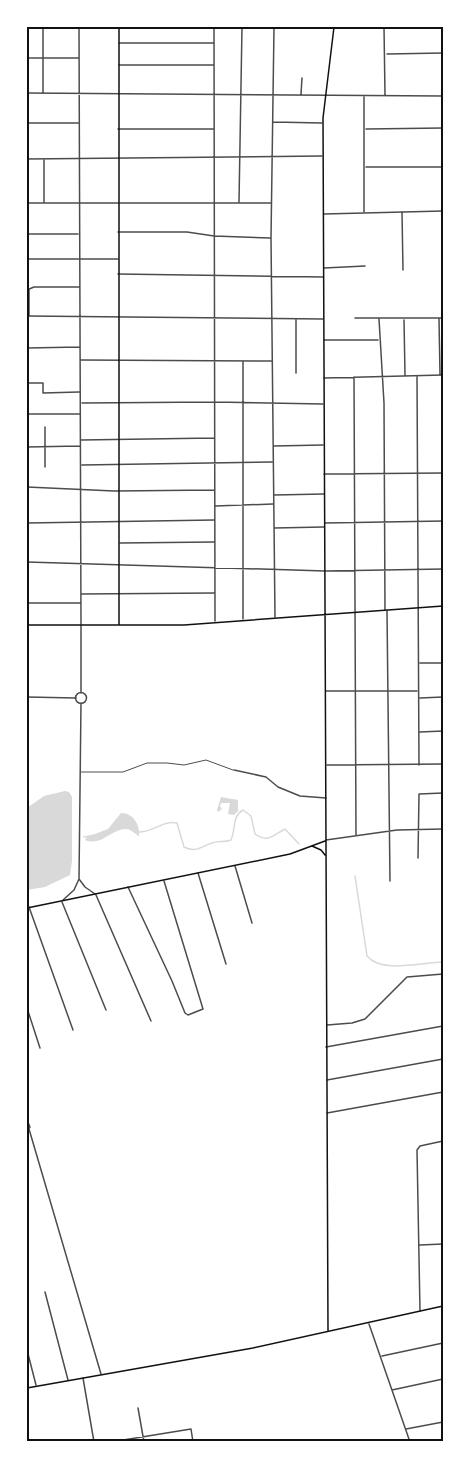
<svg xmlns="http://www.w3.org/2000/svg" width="470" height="1469" font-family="Bitter,serif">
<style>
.water{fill:#d9d9d9}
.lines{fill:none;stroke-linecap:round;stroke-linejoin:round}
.stream{stroke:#d9d9d9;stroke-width:1.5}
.service{stroke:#4c4c4c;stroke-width:1}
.minor{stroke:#4c4c4c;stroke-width:1.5}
.tertiary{stroke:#4c4c4c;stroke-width:1.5}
.secondary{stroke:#111;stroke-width:1.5}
.neatline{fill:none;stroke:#111;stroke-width:2}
</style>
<rect width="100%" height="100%" fill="#fff"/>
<path class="water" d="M 65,791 L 69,792 L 72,797 L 72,861 L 70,875 L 45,887 L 27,890 L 27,808 L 44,796 Z
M 221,797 L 238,800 L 238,811 L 234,815 L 228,814 L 230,803 L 221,803 L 220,806 L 222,809 L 218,812 L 217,810 Z
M 121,813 C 133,813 140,824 139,836 C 135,834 131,829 126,829 C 111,829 101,847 85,840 L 87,837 L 108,829 Z"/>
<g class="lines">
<path class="stream" d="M 139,832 C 153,832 164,820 177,823 L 184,847 C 196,853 200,847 212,843 C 218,840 224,843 231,840 C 236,828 232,816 243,810 L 251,816 L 255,834 C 268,843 272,836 285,829 L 299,844
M 84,837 L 95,835
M 355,876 L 367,956 C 382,974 422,962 443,962"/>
<path class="service" d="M 81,772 L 123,772 L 147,763 L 167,763 L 184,765 L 206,760 L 233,770"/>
<path class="minor" d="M 79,27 L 81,624
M 214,27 L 215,621
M 274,27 L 271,238 L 275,617
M 384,27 L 385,95
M 119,43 L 213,43
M 387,54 L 443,53
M 27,58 L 78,58
M 119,65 L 213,65
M 43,92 L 43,27
M 27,93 L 443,96
M 301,94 L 302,78
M 364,97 L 364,212
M 273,122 L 322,123
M 27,123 L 78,123
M 118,129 L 213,129
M 366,129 L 443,128
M 27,159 L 322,156
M 44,160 L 44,203
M 366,167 L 443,167
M 239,202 L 242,27
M 27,203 L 271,203
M 402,212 L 403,270
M 118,232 L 187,232 L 214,236 L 270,238
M 27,234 L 78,234
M 27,259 L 118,259
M 324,268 L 365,266
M 118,274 L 323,277
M 27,290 L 34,287 L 79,287
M 29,315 L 29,290
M 27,316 L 323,319
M 355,318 L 443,318
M 379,319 L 384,403 L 385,610
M 439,319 L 440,374
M 296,320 L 296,373
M 404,320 L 405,375
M 324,340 L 378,340
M 27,348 L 80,347
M 81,360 L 271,361
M 243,361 L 243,619
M 417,376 L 419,765
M 354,377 L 356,835
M 324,378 L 443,375
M 27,383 L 43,383 L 43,393 L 79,392
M 82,403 L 215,402 L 323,404
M 27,414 L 80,414
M 45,427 L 45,467
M 81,440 L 214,438
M 274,446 L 323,445
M 27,447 L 80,446
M 82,465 L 272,462
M 324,474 L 443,473
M 27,487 L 114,491 L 215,490
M 274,495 L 324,494
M 215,506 L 273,504
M 27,523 L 214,520
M 325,523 L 443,521
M 274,528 L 324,527
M 120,543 L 214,542
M 27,562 L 325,571 L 443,569
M 81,594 L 214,593
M 27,603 L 80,603
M 387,611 L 390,881
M 420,663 L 443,663
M 326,691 L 417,691
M 27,697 L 76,698
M 420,698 L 443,697
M 420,732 L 443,731
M 327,765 L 443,764
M 234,770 L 266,777 L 278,787 L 300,796 L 326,798
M 326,840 L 397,830 L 443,829
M 418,858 L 419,794 L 443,793
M 235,866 L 252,923
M 198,873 L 226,964
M 128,887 L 172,981 L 185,1013 L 188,1015 L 203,1009 L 164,881
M 96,895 L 151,1021
M 62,902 L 106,1010
M 29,907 L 73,1030
M 27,1008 L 40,1048
M 327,1025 L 352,1023 L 365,1019 L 407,977 L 443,974
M 326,1047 L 443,1026
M 327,1080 L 443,1059
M 327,1113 L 443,1092
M 27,1120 L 30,1127 L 27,1131
M 29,1129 L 101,1374
M 420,1245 L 443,1244
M 45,1292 L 68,1380
M 420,1311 L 417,1150 L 420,1146 L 443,1141
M 369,1324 L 410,1442
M 27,1350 L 36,1385
M 382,1356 L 443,1343
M 83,1378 L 94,1442
M 392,1390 L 443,1379
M 138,1408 L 144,1442
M 406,1429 L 443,1422
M 111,1442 L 191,1429 L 193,1442"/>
<path class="tertiary" d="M 324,214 L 443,211
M 81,625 L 81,693
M75.5 698a5.5 5.5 0 1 1 11 0a5.5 5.5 0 1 1-11 0Z
M 79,879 L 85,887 L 95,894
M 63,900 L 74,890 L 79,879 L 81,703"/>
<path class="secondary" d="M 119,27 L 119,625
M 27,625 L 184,625 L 443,606
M 312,846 L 321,850 L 325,855
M 27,908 L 290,854 L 325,841
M 328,1331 L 323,118 L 334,27
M 27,1388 L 253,1348 L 443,1306"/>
</g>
<rect width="470" height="1469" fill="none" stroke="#ffffff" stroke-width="57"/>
<rect x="28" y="28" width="414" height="1412" class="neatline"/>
</svg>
